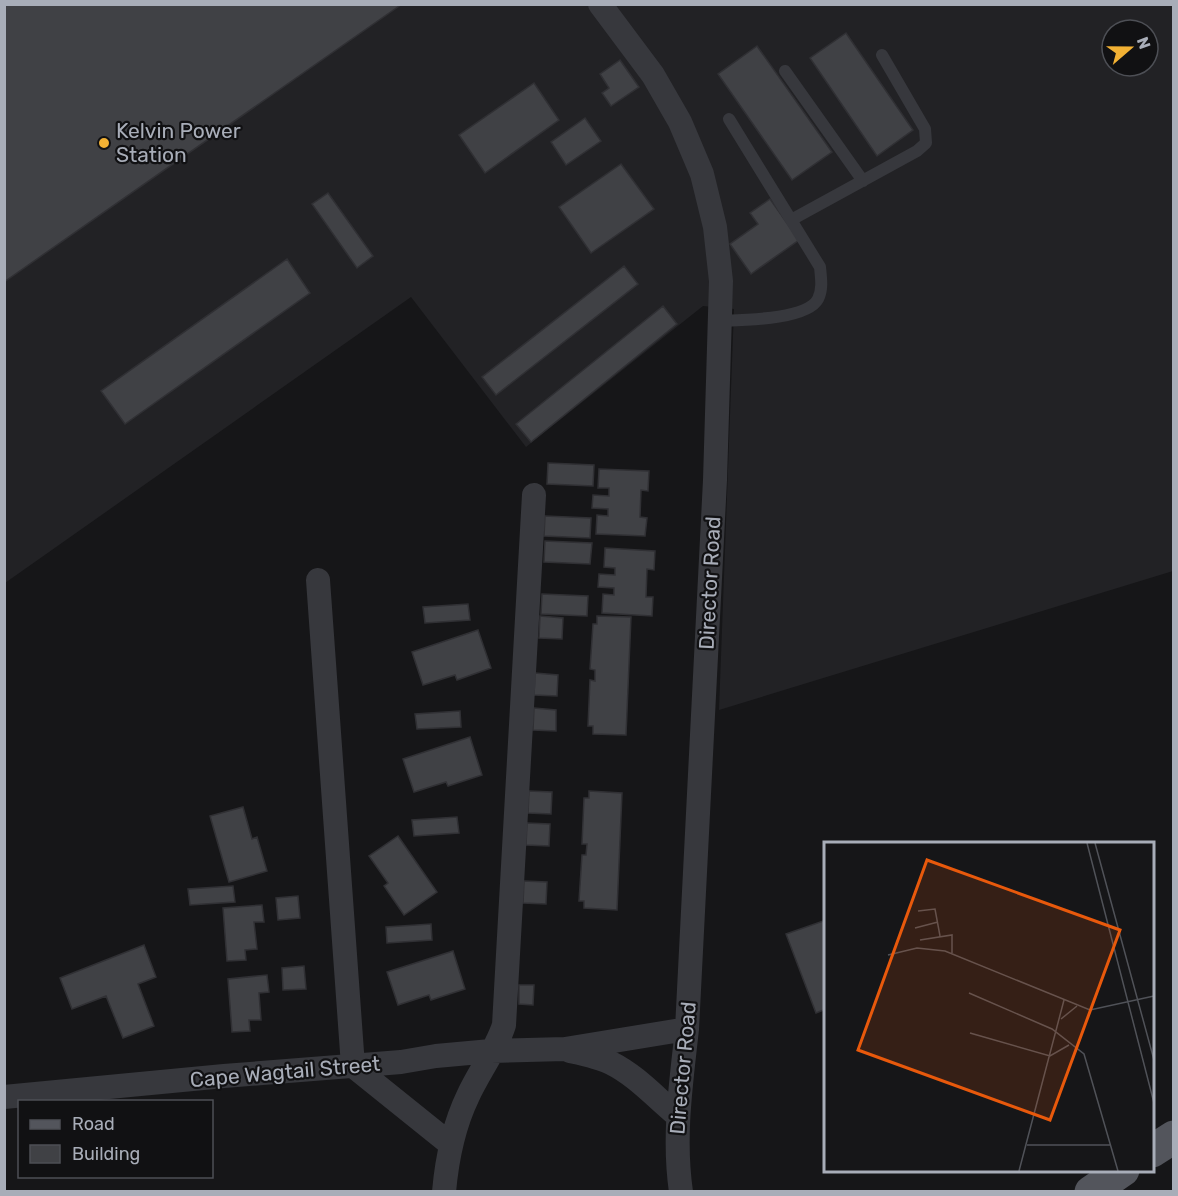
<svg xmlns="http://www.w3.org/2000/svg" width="1178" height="1196" font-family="Rubik,sans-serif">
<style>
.built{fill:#222225;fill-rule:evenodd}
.building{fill:#404145;stroke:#303034;stroke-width:1.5}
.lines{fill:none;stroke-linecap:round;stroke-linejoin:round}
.lane{stroke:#37383d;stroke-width:12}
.street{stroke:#37383d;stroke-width:24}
.primary{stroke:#53555c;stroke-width:33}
.poi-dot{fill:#f2b134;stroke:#111113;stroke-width:2}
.labels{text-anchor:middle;stroke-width:4.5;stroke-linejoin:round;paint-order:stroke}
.poi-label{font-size:21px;fill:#a8adb8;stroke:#111113;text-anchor:start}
.street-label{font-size:21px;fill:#a8adb8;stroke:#111113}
.inset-road{fill:none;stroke:#505258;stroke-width:1.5}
.view{fill:#e8590c;fill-opacity:0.15;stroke:#e8590c;stroke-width:3}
.inset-edge{fill:none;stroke:#a8adb8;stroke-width:3}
</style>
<rect width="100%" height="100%" fill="#161618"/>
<path class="built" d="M 5,5 L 1173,5 L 1173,571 L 719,710 L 734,309 L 703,306 L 526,447 L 411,297 L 5,583 ZM 1112,30 L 1148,30 L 1148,66 L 1112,66 Z"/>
<path class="building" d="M 4,4 L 402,4 L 4,282 Z
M 846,33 L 913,130 L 877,156 L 810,58 Z
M 757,46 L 832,152 L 792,180 L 718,74 Z
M 620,60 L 639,87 L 611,106 L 602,93 L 609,88 L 600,74 Z
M 534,83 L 559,120 L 485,173 L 459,135 Z
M 585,118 L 601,141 L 566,165 L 551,142 Z
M 621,164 L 654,209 L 591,253 L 559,207 Z
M 328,193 L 373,256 L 357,268 L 312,204 Z
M 770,199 L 799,240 L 751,274 L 730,244 L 758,224 L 750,213 Z
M 287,259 L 310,293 L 125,424 L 101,391 Z
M 624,266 L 638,284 L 496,395 L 482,377 Z
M 663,306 L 677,324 L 531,442 L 516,424 Z
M 548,463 L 594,465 L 593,486 L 547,484 Z
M 599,469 L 649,471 L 648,491 L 641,490 L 640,517 L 647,518 L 645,536 L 596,534 L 597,515 L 608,516 L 608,509 L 592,508 L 593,495 L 609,496 L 609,488 L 598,488 Z
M 545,516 L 591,518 L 590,538 L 544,536 Z
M 545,541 L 592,543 L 590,564 L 544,562 Z
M 605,548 L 655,551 L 654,570 L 647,569 L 646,597 L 653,597 L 652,616 L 602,613 L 603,594 L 614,595 L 614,588 L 598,587 L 599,574 L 615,575 L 615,568 L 604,567 Z
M 542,594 L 588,596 L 587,616 L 541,614 Z
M 468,604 L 470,620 L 425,623 L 423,607 Z
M 540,616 L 563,618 L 562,639 L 539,638 Z
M 597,616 L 631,617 L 626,735 L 593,734 L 593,726 L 588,726 L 590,680 L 595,681 L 595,670 L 590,669 L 593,624 L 597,624 Z
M 478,630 L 491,668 L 457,680 L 455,675 L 423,685 L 412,652 Z
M 535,673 L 558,675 L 557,696 L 534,695 Z
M 534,708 L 556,710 L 556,731 L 533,730 Z
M 460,711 L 461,727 L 417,729 L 415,714 Z
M 470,737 L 482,775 L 448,786 L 446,782 L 414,792 L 403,759 Z
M 529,791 L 552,792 L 551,814 L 528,813 Z
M 589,791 L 622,793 L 617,910 L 584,908 L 584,901 L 579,901 L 582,855 L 586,855 L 587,844 L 582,844 L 584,798 L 589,798 Z
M 243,807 L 252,839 L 257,837 L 267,871 L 229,882 L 210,816 Z
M 457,817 L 459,833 L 414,836 L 412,820 Z
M 527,823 L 550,824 L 549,846 L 526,845 Z
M 398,836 L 437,892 L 404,915 L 384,886 L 388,883 L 369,856 Z
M 524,881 L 547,882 L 546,904 L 523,903 Z
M 233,886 L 235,902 L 190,905 L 188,889 Z
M 298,896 L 300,918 L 278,920 L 276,898 Z
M 262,905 L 264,922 L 254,922 L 257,949 L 245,950 L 246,960 L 227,961 L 223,908 Z
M 826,920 L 826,1009 L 816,1013 L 786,934 Z
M 431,924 L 432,940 L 387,943 L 386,927 Z
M 144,945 L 156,977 L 138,984 L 154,1026 L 123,1038 L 106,996 L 72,1009 L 60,978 Z
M 453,951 L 465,989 L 431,1000 L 429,995 L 398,1005 L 387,972 Z
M 304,966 L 306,989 L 283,990 L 282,968 Z
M 267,975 L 269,992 L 259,993 L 261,1020 L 249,1020 L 250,1031 L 232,1032 L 228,979 Z
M 519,985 L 534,985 L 533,1005 L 519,1004 Z"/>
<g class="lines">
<path class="lane" d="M 785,71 L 863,181
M 791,220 L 917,151 L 926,143 L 925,129 L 882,55
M 719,321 C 741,320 807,320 818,299 C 823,289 821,278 820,267 L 729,119"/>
<path class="street" d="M 600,4 L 653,75 L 680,122 L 702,174 L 715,227 L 721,281 L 715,480 L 687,1029 C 681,1084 673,1137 681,1192
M 318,580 L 353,1066 L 450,1144
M 570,1051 C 584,1054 599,1057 611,1063 C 637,1076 656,1098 678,1116
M 4,1097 L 224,1076 L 401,1062 L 436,1056 L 491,1051 L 565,1049 L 687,1029
M 444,1192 C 447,1158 453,1127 468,1096 C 479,1072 496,1050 504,1025 L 534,495"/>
<path class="primary" d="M 1152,1151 L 1174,1137
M 1091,1192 L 1123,1170"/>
</g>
<circle class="poi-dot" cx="104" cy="143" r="6"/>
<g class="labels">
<g class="poi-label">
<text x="116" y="138">Kelvin Power<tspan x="116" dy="24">Station</tspan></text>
</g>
<g class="street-label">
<text transform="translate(710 583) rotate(-87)" y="7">Director Road</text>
<text transform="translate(683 1068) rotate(-85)" y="7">Director Road</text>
<text transform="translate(285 1072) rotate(-5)" y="7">Cape Wagtail Street</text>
</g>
</g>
<g transform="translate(824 842)">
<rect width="330" height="330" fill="#161618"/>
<path class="inset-road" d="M 263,1 L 330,261M 271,1 L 330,218M 94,69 L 111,67 L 116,94M 91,86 L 114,80M 96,98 L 128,93 L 128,111M 64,113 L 93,106 L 121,109 L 266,168 L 330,154M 145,151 L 228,187 L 260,212 L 294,329M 237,177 L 253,164M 146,191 L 226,214 L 245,203M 203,303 L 287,303M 195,329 L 240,158"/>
<path class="view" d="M 103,18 L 296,88 L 226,278 L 34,208 Z"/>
<rect width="330" height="330" class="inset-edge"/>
</g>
<rect width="1178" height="1196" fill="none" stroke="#a8adb8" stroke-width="12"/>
<rect x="18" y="1100" width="195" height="78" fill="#111113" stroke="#4d4f55" stroke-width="1.5"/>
<rect x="30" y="1120" width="30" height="9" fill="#53555c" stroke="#4d4f55" stroke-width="1.5"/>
<text x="72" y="1130" font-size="18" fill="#a8adb8">Road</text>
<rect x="30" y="1145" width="30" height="18" fill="#404145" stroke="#4d4f55" stroke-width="1.5"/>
<text x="72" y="1160" font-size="18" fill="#a8adb8">Building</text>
<g transform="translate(1130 48) rotate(70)"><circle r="28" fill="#111113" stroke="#4d4f55" stroke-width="1.5"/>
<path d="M0-4.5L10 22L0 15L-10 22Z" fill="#f2b134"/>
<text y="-9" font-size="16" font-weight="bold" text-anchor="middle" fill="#a8adb8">N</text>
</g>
</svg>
